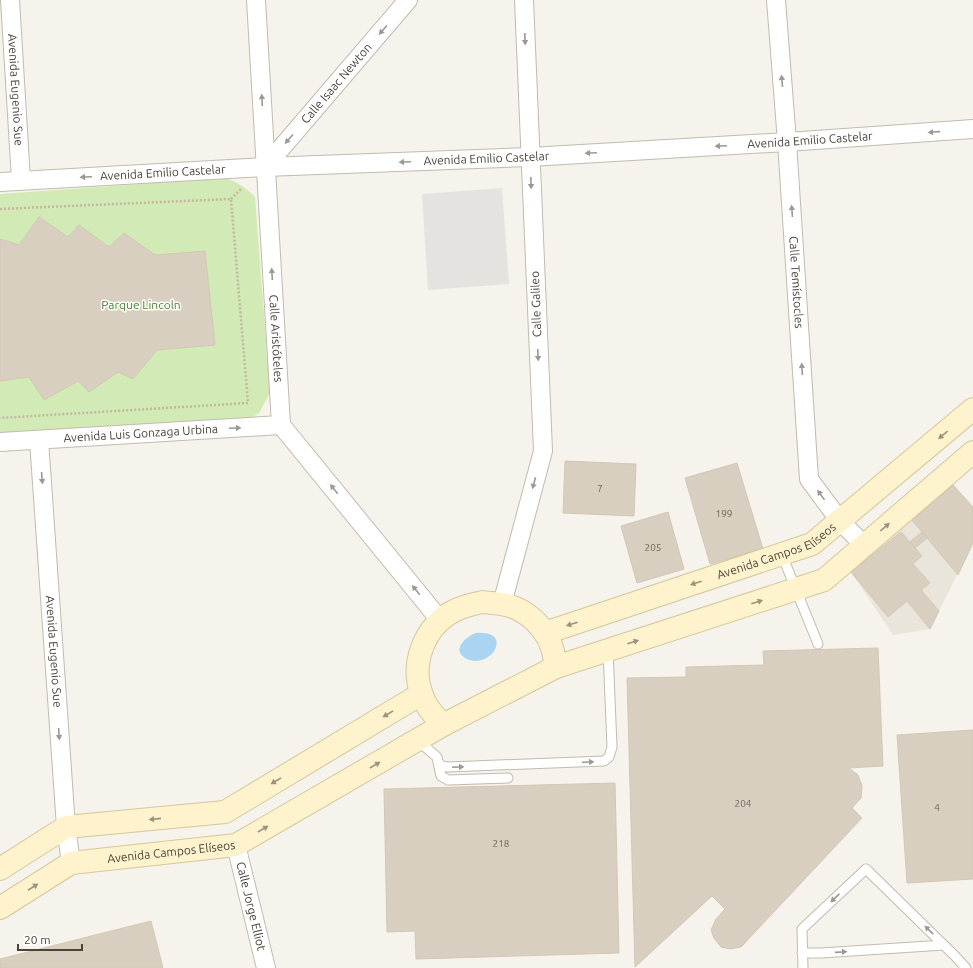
<svg xmlns="http://www.w3.org/2000/svg" width="973" height="968" font-family="Ubuntu,sans-serif">
<style>
.residential{fill:#eae5da}
.green{fill:#d2eab5}
.parking{fill:#e5e3e0}
.water{fill:#a9d4f2}
.building{fill:#d8cfc1;stroke:#d3c7b4}
.lines{fill:none;stroke-linecap:round;stroke-linejoin:round}
.lane-casing{stroke:#c2bbae;stroke-width:11}
.street-casing{stroke:#c2bbae;stroke-width:20}
.secondary-casing{stroke:#d6c79b;stroke-width:24}
.path{stroke:#c4b79f;stroke-width:2.5;stroke-dasharray:2 2;stroke-linecap:butt}
.lane{stroke:#fff;stroke-width:9}
.street{stroke:#fff;stroke-width:18}
.secondary{stroke:#fff3cd;stroke-width:22}
.oneway{fill:#9c9892}
.oneway2{fill:#9c937c}
.labels{text-anchor:middle;stroke-width:3;stroke-linejoin:round;paint-order:stroke}
.number-label{font-size:10px;fill:#6e675b}
.street-label{font-size:12px;fill:#4b4439;stroke:#fff}
.park-label{font-size:12px;fill:#4a7f2a;stroke:#fff}
</style>
<rect width="100%" height="100%" fill="#f6f3ec"/>
<path class="residential" d="M 953,485 L 973,507 L 973,543 L 930,629 L 893,635 L 851,572 Z"/>
<path class="green" d="M 225,178 C 238,182 246,188 255,197 L 270,393 L 259,413 L 251,418 L 0,435 L 0,194 Z"/>
<path class="parking" d="M 502,188 L 509,284 L 428,290 L 422,194 Z"/>
<path class="water" d="M 476,633 C 515,630 491,670 467,659 C 450,651 465,637 476,633 Z"/>
<path class="building" d="M 39,217 L 68,237 L 79,225 L 109,247 L 124,233 L 155,255 L 205,251 L 215,345 L 157,350 L 133,379 L 118,372 L 89,392 L 78,381 L 44,400 L 29,377 L 0,381 L 0,239 L 19,245 Z
M 565,461 L 636,464 L 634,516 L 563,513 Z
M 737,463 L 763,549 L 710,564 L 685,478 Z
M 953,485 L 973,507 L 973,543 L 958,575 L 912,520 Z
M 668,512 L 684,569 L 637,583 L 621,526 Z
M 901,532 L 922,556 L 913,564 L 930,583 L 921,590 L 939,611 L 930,629 L 907,601 L 888,617 L 851,572 Z
M 922,532 L 927,538 L 915,548 L 910,542 Z
M 878,648 L 883,766 L 849,768 L 858,775 L 862,786 L 861,798 L 852,808 L 862,818 L 741,947 L 730,949 L 721,947 L 714,938 L 711,930 L 716,919 L 725,909 L 712,896 L 635,967 L 627,678 L 686,677 L 686,667 L 764,665 L 763,651 Z
M 973,730 L 973,879 L 907,883 L 897,735 Z
M 615,783 L 619,953 L 416,959 L 415,931 L 387,932 L 384,789 Z
M 151,921 L 163,968 L 0,968 L 0,959 Z"/>
<g class="lines">
<defs>
<path id="lane" d="M 782,555 L 818,644
M 417,740 L 437,757 L 438,762 L 442,766 L 448,767 L 604,761 L 609,757 L 612,747 L 608,650
M 438,762 L 441,776 L 448,780 L 508,778
M 802,953 L 821,953 L 944,945
M 803,968 L 802,929 L 866,869 L 955,956 L 966,968"/>
<g id="street">
<path id="s1" d="M 10,0 L 21,180"/>
<path id="s2" d="M 256,0 L 281,425 L 440,620"/>
<path id="s3" d="M 776,0 L 787,142 L 809,479 L 840,521 L 864,545"/>
<path id="s4" d="M 265,167 L 408,0"/>
<path id="s5" d="M 0,182 L 265,167 L 530,157 L 787,142 L 973,129"/>
<path id="s6" d="M 39,440 L 66,827 L 71,863"/>
<path id="s7" d="M 0,442 L 281,425"/>
<path d="M 502,604 L 543,451 L 524,0"/>
<path id="s8" d="M 236,845 L 266,968"/>
</g>
<g id="secondary">
<path d="M 483,602 C 489,603 495,603 501,604 C 518,606 535,618 544,632 C 552,642 554,655 556,667 L 443,725 C 434,716 426,707 422,695 C 410,665 424,626 454,611 C 463,606 473,604 483,602 Z"/>
<path id="s9" d="M 545,633 L 812,544 L 973,409"/>
<path d="M 556,667 L 824,580 L 973,452"/>
<path d="M 0,869 L 66,827 L 225,812 L 421,694"/>
<path id="s10" d="M 0,908 L 71,863 L 236,845 L 443,725"/>
</g>
</defs>
<use href="#lane" class="lane-casing"/>
<use href="#street" class="street-casing"/>
<use href="#secondary" class="secondary-casing"/>
<path class="path" d="M 231,199 L 242,188
M 0,209 L 231,199 L 248,403 L 0,418"/>
<use href="#lane" class="lane"/>
<use href="#street" class="street"/>
<use href="#secondary" class="secondary"/>
</g>
<defs><path id="oneway-solid" d="M-6-.8H1V-3.2L6.5 0L1 3.2V.8H-6Z"/></defs>
<g class="oneway">
<use href="#oneway-solid" transform="translate(383 30) rotate(131)"/>
<use href="#oneway-solid" transform="translate(525 39) rotate(88)"/>
<use href="#oneway-solid" transform="translate(782 81) rotate(-95)"/>
<use href="#oneway-solid" transform="translate(262 100) rotate(-93)"/>
<use href="#oneway-solid" transform="translate(934 132) rotate(176)"/>
<use href="#oneway-solid" transform="translate(289 139) rotate(131)"/>
<use href="#oneway-solid" transform="translate(721 146) rotate(177)"/>
<use href="#oneway-solid" transform="translate(591 153) rotate(177)"/>
<use href="#oneway-solid" transform="translate(405 162) rotate(178)"/>
<use href="#oneway-solid" transform="translate(86 177) rotate(177)"/>
<use href="#oneway-solid" transform="translate(531 183) rotate(88)"/>
<use href="#oneway-solid" transform="translate(792 211) rotate(-94)"/>
<use href="#oneway-solid" transform="translate(272 274) rotate(-94)"/>
<use href="#oneway-solid" transform="translate(538 355) rotate(88)"/>
<use href="#oneway-solid" transform="translate(802 369) rotate(-94)"/>
<use href="#oneway-solid" transform="translate(235 428) rotate(-3)"/>
<use href="#oneway-solid" transform="translate(42 478) rotate(86)"/>
<use href="#oneway-solid" transform="translate(534 483) rotate(105)"/>
<use href="#oneway-solid" transform="translate(334 489) rotate(-129)"/>
<use href="#oneway-solid" transform="translate(821 495) rotate(-126)"/>
<use href="#oneway-solid" transform="translate(416 590) rotate(-129)"/>
<use href="#oneway-solid" transform="translate(59 734) rotate(86)"/>
<use href="#oneway-solid" transform="translate(588 762) rotate(-2)"/>
<use href="#oneway-solid" transform="translate(458 767) rotate(-2)"/>
<use href="#oneway-solid" transform="translate(835 898) rotate(137)"/>
<use href="#oneway-solid" transform="translate(929 930) rotate(-136)"/>
<use href="#oneway-solid" transform="translate(841 952) rotate(-4)"/>
</g>
<g class="oneway2">
<use href="#oneway-solid" transform="translate(943 435) rotate(140)"/>
<use href="#oneway-solid" transform="translate(885 527) rotate(-40)"/>
<use href="#oneway-solid" transform="translate(696 583) rotate(162)"/>
<use href="#oneway-solid" transform="translate(757 602) rotate(-18)"/>
<use href="#oneway-solid" transform="translate(572 624) rotate(162)"/>
<use href="#oneway-solid" transform="translate(633 642) rotate(-18)"/>
<use href="#oneway-solid" transform="translate(388 714) rotate(149)"/>
<use href="#oneway-solid" transform="translate(375 765) rotate(-30)"/>
<use href="#oneway-solid" transform="translate(276 781) rotate(149)"/>
<use href="#oneway-solid" transform="translate(155 819) rotate(174)"/>
<use href="#oneway-solid" transform="translate(263 829) rotate(-30)"/>
<use href="#oneway-solid" transform="translate(33 887) rotate(-33)"/>
</g>
<g class="labels">
<g class="number-label">
<text x="600" y="492">7</text>
<text x="724" y="517">199</text>
<text x="653" y="551">205</text>
<text x="743" y="807">204</text>
<text x="937" y="811">4</text>
<text x="501" y="847">218</text>
</g>
<g class="street-label">
<text dy="4" stroke="none"><textPath href="#s4" startOffset="110">Calle Isaac Newton</textPath></text>
<text dy="4" stroke="none"><textPath href="#s1" startOffset="90">Avenida Eugenio Sue</textPath></text>
<text dy="4" stroke="none"><textPath href="#s5" startOffset="811">Avenida Emilio Castelar</textPath></text>
<text dy="4" stroke="none"><textPath href="#s5" startOffset="487">Avenida Emilio Castelar</textPath></text>
<text dy="4" stroke="none"><textPath href="#s5" startOffset="163">Avenida Emilio Castelar</textPath></text>
<text dy="4" stroke="none"><textPath href="#s3" startOffset="283">Calle Temístocles</textPath></text>
<text transform="translate(536 304) rotate(-92)" y="4">Calle Galileo</text>
<text dy="4" stroke="none"><textPath href="#s2" startOffset="339">Calle Aristóteles</textPath></text>
<text dy="4" stroke="none"><textPath href="#s7" startOffset="141">Avenida Luis Gonzaga Urbina</textPath></text>
<text dy="4" stroke="none"><textPath href="#s9" startOffset="246">Avenida Campos Elíseos</textPath></text>
<text dy="4" stroke="none"><textPath href="#s6" startOffset="212">Avenida Eugenio Sue</textPath></text>
<text dy="4" stroke="none"><textPath href="#s10" startOffset="185">Avenida Campos Elíseos</textPath></text>
<text dy="4" stroke="none"><textPath href="#s8" startOffset="63">Calle Jorge Elliot</textPath></text>
</g>
<g class="park-label">
<text x="141" y="309">Parque Lincoln</text>
</g>
</g>
<path d="M18 944v6h64v-6" fill="none" stroke="#4b4439" stroke-width="2"/>
<text x="24" y="944" font-size="12" fill="#4b4439" stroke="#ffffff" stroke-width="3" paint-order="stroke">20 m</text>
</svg>
